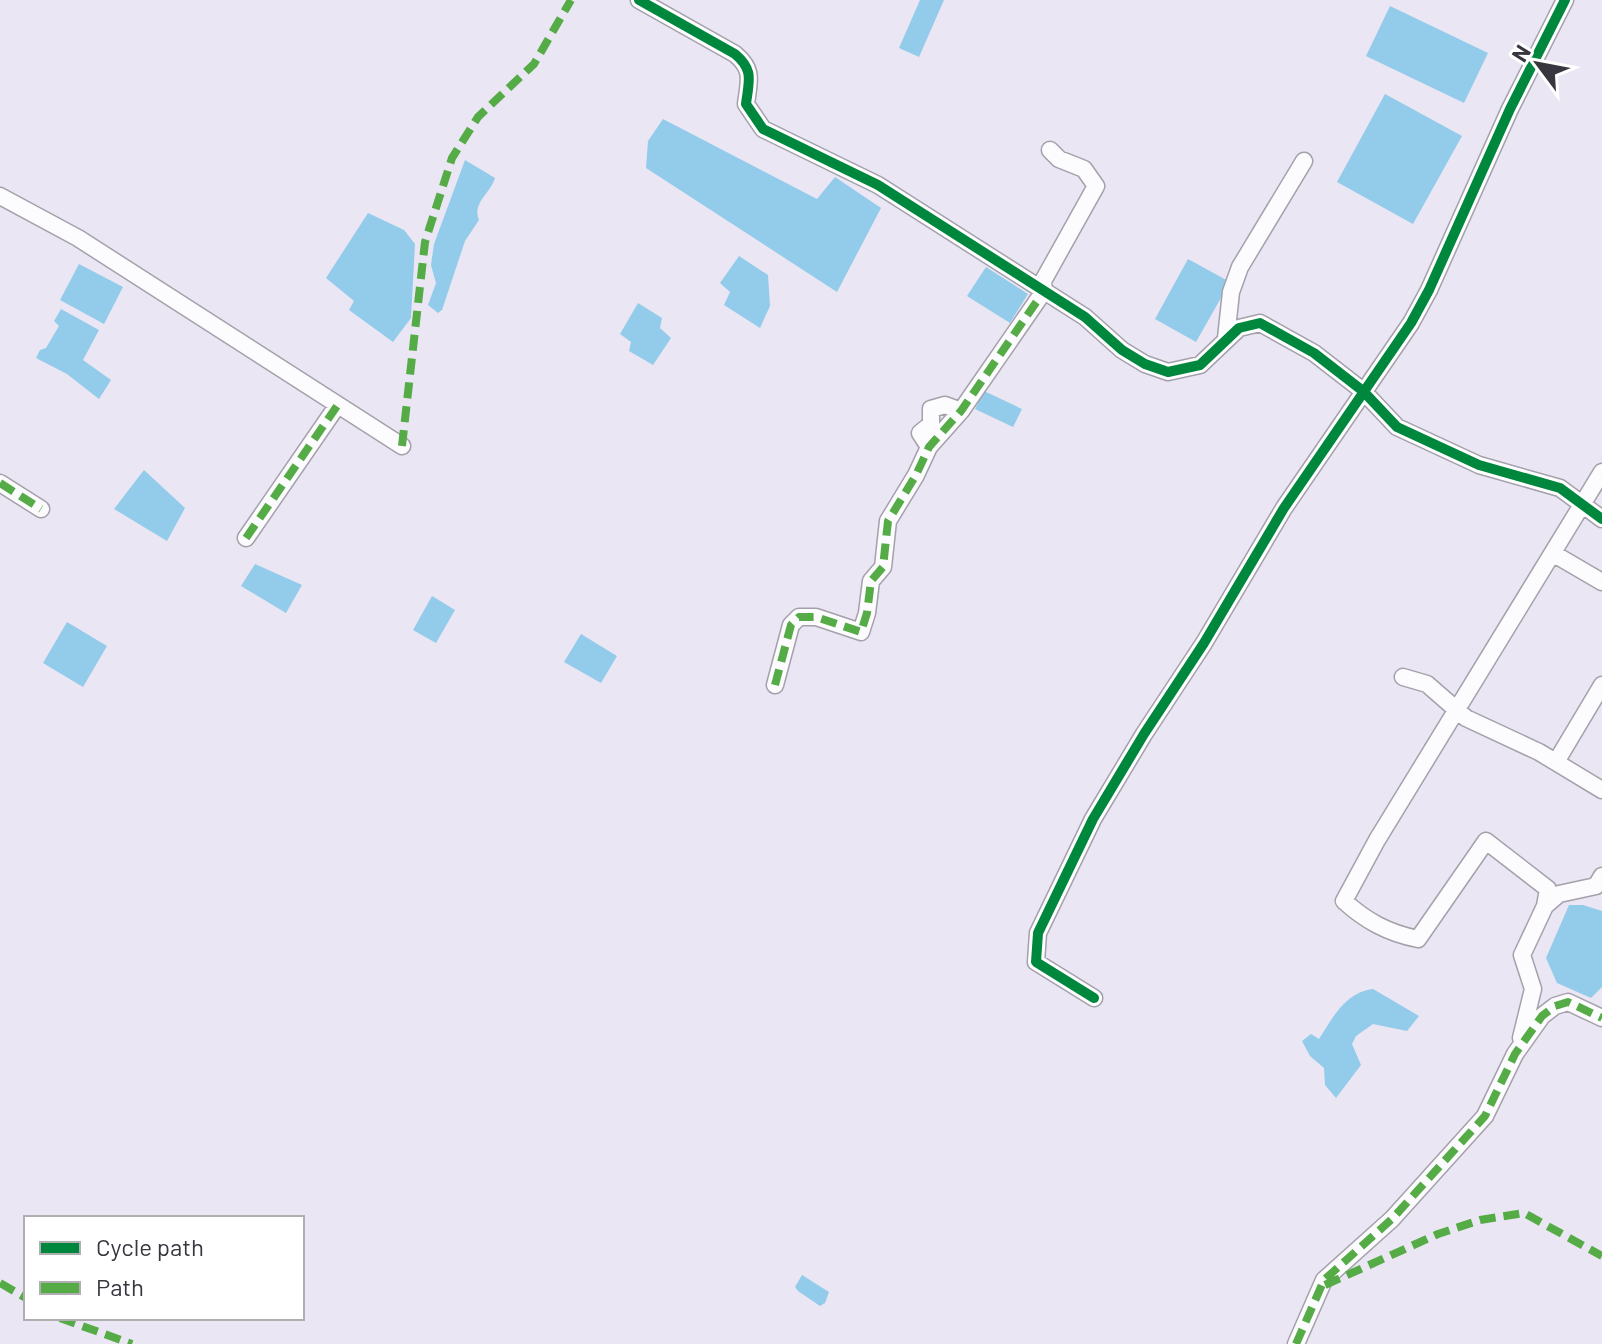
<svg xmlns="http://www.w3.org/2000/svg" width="1602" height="1344" font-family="Barlow,sans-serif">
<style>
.water{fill:#93cbeb}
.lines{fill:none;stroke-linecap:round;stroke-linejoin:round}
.street-casing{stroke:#a4a1ab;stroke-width:19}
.street{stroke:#fcfbfd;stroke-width:16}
.quiet{stroke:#55ac46;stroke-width:8;stroke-dasharray:16 8;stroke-linecap:butt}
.cycleway-casing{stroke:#fff;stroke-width:15}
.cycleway{stroke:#00873e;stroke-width:10}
</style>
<rect width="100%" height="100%" fill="#eae6f3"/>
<path class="water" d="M 920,0 L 944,0 L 919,57 L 899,48 Z
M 1390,6 L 1488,53 L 1464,103 L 1366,56 Z
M 1385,94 L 1462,136 L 1413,224 L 1337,182 Z
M 663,119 L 817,199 L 835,177 L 881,208 L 837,292 L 646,168 L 648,141 Z
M 465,160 L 495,178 C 490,194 472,203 479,220 L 465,241 L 442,310 L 438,313 L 428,305 L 436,283 L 431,265 L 434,244 Z
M 368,213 L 404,230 L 415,244 L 411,318 L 393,342 L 349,310 L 354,301 L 326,278 Z
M 739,256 L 768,275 L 770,306 L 760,328 L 724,305 L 730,292 L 720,283 Z
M 1188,259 L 1230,282 L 1196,342 L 1155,319 Z
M 79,264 L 123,287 L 104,324 L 60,300 Z
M 986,267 L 1028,294 L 1010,323 L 967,296 Z
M 638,303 L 662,318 L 660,328 L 671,338 L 653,365 L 629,351 L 631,342 L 620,334 Z
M 61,309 L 99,330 L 83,360 L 111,380 L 99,399 L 67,374 L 36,358 L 40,350 L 46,348 L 59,326 L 54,321 Z
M 984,391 L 1022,409 L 1013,427 L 975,409 Z
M 144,470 L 185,508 L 167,541 L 114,509 Z
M 255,564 L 302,585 L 286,613 L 241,586 Z
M 432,596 L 455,610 L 436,643 L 413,630 Z
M 67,622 L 107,646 L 83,687 L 43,663 Z
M 581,634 L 617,656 L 601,683 L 564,662 Z
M 1569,905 L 1583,905 L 1602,911 L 1602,987 L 1591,998 L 1557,983 L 1546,958 Z
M 1373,989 L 1419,1016 L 1407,1031 L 1373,1024 L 1356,1036 L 1352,1044 L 1361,1065 L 1336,1098 L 1325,1085 L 1324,1068 L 1310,1056 L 1302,1041 L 1311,1034 L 1319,1039 C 1333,1017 1346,992 1373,989 Z
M 802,1275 L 829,1292 L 825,1303 L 820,1306 L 798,1291 L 795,1287 Z"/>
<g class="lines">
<defs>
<path id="street" d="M 639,0 L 735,54 C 754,70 749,80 746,104 L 763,129 L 878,185 L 1085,317 L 1122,350 L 1145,364 L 1168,372 L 1200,365 L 1239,328 L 1260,323 L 1314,353 L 1363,391 L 1397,427 L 1479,465 L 1560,488 L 1602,519
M 0,196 L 78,238 L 402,446
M 1226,338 L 1231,292 L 1240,267 L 1304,161
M 929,447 L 920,433 L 931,424 L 931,409 L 945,405 L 961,411
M 0,483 L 41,509
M 246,538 L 337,406
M 1554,554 L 1602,582
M 1403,677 L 1427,684 L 1466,718 L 1539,752 L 1602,790
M 775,685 L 791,625 L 799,617 L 816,617 L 861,632 L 867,613 L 871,581 L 883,567 L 888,521 L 916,475 L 929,447 L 961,411 L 1044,291 L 1043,281 L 1096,186 L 1084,169 L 1059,159 L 1050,150
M 1556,762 L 1602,685
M 1545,906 L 1548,889 L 1486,841 L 1418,939 C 1388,933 1366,921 1344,901 L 1377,840 L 1602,472
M 1094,998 L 1036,962 L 1038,933 L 1093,819 L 1144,734 L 1204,643 L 1284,508 L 1411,323 L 1429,290 L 1510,109 L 1565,0
M 1521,1038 L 1533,989 L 1522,955 L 1545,906 L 1559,894 L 1596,886 L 1602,876
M 1296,1344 L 1324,1280 L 1392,1219 L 1485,1116 L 1515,1054 L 1542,1016 L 1555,1006 L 1568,1002 L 1602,1018"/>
</defs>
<use href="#street" class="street-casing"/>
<use href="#street" class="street"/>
<path class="quiet" d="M 402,446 L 425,242 L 452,158 L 478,117 L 534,64 L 571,0
M 0,483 L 41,509
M 246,538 L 337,406
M 775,685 L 791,625 L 799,617 L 816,617 L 861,632 L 867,613 L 871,581 L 883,567 L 888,521 L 916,475 L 929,447 L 961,411 L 1044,291
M 0,1283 L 26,1298
M 1325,1285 L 1438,1234 L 1480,1220 L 1524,1213 L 1602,1256
M 60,1318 L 132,1344
M 1296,1344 L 1324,1280 L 1392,1219 L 1485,1116 L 1515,1054 L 1542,1016 L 1555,1006 L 1568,1002 L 1602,1018"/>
<defs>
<path id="cycleway" d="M 639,0 L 735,54 C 754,70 749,80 746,104 L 763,129 L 878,185 L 1085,317 L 1122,350 L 1145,364 L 1168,372 L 1200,365 L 1239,328 L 1260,323 L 1314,353 L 1363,391 L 1397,427 L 1479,465 L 1560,488 L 1602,519
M 1094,998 L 1036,962 L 1038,933 L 1093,819 L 1144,734 L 1204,643 L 1284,508 L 1411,323 L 1429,290 L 1510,109 L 1565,0"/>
</defs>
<use href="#cycleway" class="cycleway-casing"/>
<use href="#cycleway" class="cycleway"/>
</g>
<rect x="24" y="1216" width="280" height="104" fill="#ffffff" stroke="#afafb2" stroke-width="2"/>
<rect x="40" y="1242" width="40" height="12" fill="#00873e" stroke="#afafb2" stroke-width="2"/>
<text x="96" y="1256" font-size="24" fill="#38363f">Cycle path</text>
<rect x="40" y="1282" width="40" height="12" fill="#55ac46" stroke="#afafb2" stroke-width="2"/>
<text x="96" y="1296" font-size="24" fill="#38363f">Path</text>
<g transform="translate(1538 64) rotate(302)" stroke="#ffffff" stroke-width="6" paint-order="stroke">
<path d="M0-6L14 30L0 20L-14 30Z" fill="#38363f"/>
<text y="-12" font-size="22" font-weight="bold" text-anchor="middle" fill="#38363f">N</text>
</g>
</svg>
